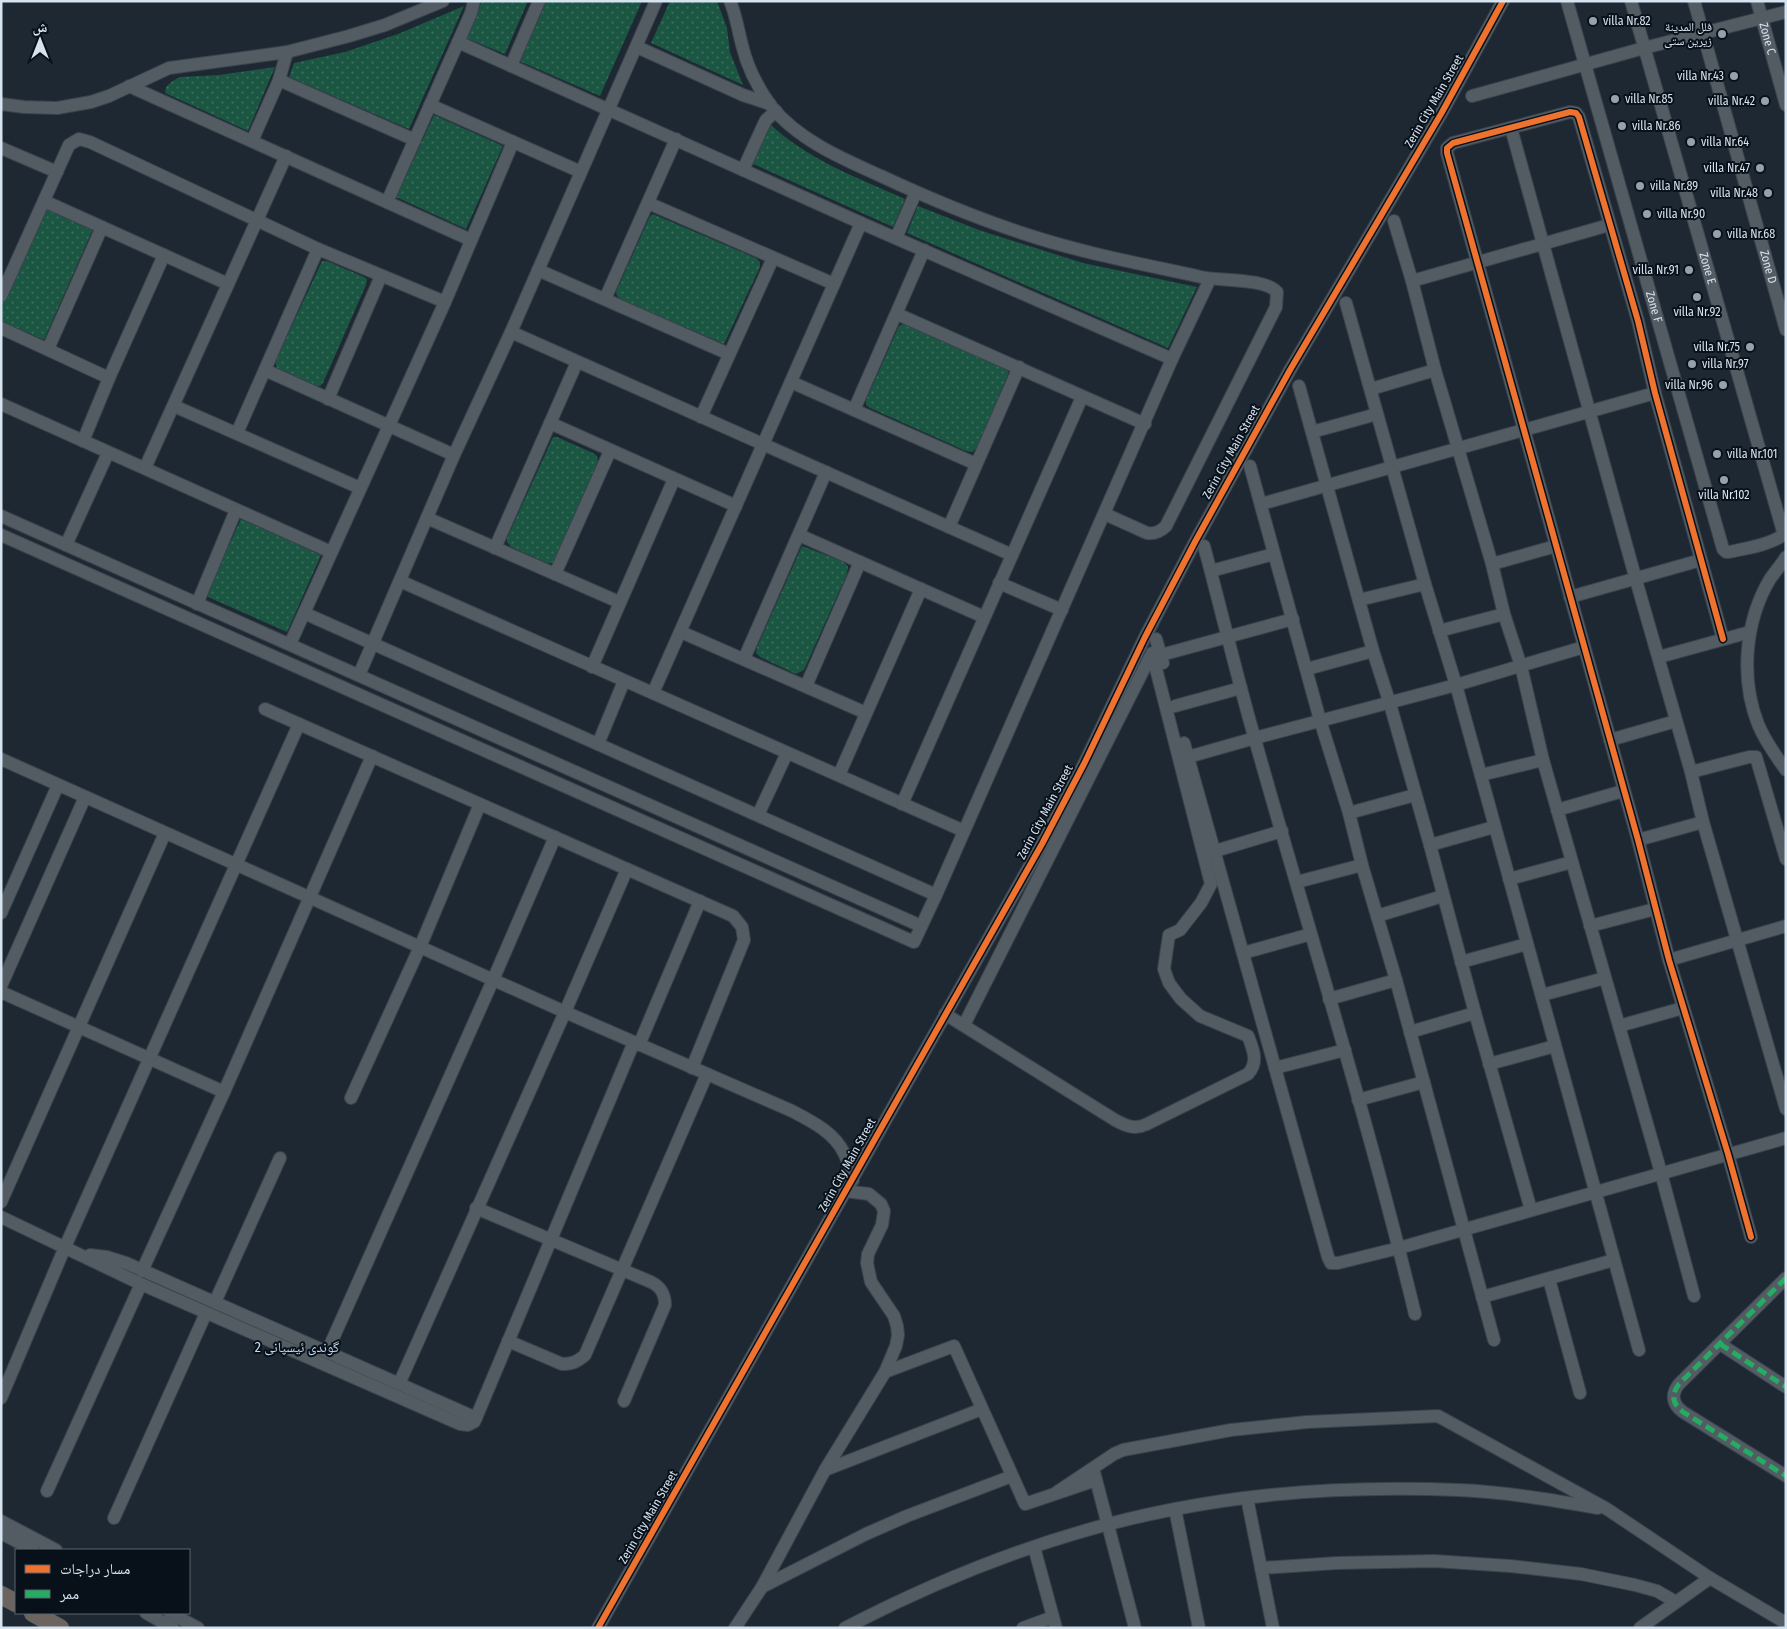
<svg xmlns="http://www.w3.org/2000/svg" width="1787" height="1629" font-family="'Fira Sans Condensed','Noto Naskh Arabic',sans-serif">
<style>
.park{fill:url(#park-dots)}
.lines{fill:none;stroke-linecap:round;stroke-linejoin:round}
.minor-casing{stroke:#3a434d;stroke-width:14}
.highway-casing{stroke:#3a434d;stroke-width:19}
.minor{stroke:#535b63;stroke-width:12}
.highway{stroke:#6c645e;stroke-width:18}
.quiet{stroke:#26ab63;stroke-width:5;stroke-dasharray:10 5;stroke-linecap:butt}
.cycleway-casing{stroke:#081119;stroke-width:9}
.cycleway{stroke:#ef722f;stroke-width:6}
.poi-dot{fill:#95a2ae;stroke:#081119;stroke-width:2}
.labels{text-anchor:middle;stroke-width:4;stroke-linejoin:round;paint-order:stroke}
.poi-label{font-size:12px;fill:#d6e3f0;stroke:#081119;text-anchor:start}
.street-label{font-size:12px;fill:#d6e3f0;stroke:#081119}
.neighbourhood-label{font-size:14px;fill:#c1dbf5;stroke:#081119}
</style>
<defs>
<pattern id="park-dots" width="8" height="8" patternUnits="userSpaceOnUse" patternTransform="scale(1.25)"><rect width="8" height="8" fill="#1b5642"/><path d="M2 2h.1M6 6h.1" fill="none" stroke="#3b6e5e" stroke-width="1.8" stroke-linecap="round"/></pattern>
</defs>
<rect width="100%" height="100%" fill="#1d2833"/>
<path class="park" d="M 482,1 L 528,1 L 505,54 L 466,38 Z
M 545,1 L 642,1 L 600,96 L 519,61 Z
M 670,1 L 717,1 L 727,28 L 730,52 L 743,85 L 651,43 Z
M 464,6 L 409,129 L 289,77 L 294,63 L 345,52 L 398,34 Z
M 275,67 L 248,131 L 165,93 L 166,87 L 171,82 L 180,77 L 219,75 Z
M 434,115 L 503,146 L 466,229 L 396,197 Z
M 769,123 C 806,159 858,178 905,199 L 893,227 L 751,163 Z
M 918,206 L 979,230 L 1083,263 L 1197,287 L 1168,348 L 907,233 Z
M 44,208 L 93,229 L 44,340 L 1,321 L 1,305 Z
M 653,214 L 756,258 L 760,262 L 760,267 L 724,344 L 622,300 L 617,296 L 616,292 L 650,216 Z
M 322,261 L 327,261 L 362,276 L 367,279 L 366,285 L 323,383 L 320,386 L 315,386 L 277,368 L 275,362 Z
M 905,323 L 1004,367 L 1009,372 L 977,448 L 972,452 L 966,451 L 870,408 L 866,405 L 866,400 L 899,326 Z
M 553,437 L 557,437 L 593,453 L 597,456 L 598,462 L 553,563 L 547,563 L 511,547 L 507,542 L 507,538 Z
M 241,519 L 321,555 L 287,632 L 208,597 L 207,593 Z
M 802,546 L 842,561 L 848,566 L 847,574 L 804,670 L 796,674 L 760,657 L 756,653 L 757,647 Z"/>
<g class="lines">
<defs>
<g id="minor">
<path d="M 730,1 C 736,15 738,30 742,45 C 747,66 758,88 771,106 C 798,140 843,159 881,176 C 928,198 976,218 1025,234 C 1082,253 1142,264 1201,277 C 1219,281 1265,278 1277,292 L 1276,307 L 1166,526 C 1160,532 1155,534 1147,533 L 1105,514"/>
<path id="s1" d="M 1567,1 L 1723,549 L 1726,552 L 1729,552 C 1747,548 1771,545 1786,533"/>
<path id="s2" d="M 1631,1 L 1784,535"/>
<path id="s3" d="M 1694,1 L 1786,330"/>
<path id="s4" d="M 1757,1 L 1786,105"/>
<path d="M 458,42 L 861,223 L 1172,359"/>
<path d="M 637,47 L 743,95 L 770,104"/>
<path d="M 511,66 L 539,1"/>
<path d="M 279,80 L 415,140"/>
<path d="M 129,86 L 471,240"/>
<path d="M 1472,96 L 1644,48 L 1786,12"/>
<path d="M 1,104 L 24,107 L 57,108 L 91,102 L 109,96 L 169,68 L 287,52 L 349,36 L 385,25 L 443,1"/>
<path d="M 430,105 L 581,172"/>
<path d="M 1511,128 L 1636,580 L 1691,772 L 1703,822 L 1786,1109"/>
<path d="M 252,141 L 279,80 L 287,52"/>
<path d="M 1,148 L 57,172"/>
<path d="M 743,170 L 763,126 L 766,120 L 776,111"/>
<path d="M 44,201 L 228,284"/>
<path d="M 387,202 L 471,13 L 474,1"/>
<path d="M 648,203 L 834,284"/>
<path d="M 1394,221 L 1412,281 L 1435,370 L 1492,564 L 1504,614 L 1521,666 L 1543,760 L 1661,1173 L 1694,1296"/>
<path d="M 896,238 L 916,192"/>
<path d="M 538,270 L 729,354"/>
<path d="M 1412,281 L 1609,225"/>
<path d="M 1,296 L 69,145 L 79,139 L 90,142 L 318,249 L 445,302"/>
<path d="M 605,299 L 676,139"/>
<path d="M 1346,303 L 1425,584 L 1456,685 L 1639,1350"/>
<path d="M 897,314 L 1145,424"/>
<path d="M 1,328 L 109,378"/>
<path d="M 511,332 L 1012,555"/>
<path d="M 48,349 L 102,227"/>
<path d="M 265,370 L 454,455"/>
<path d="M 791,382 L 976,464"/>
<path d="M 1299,386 L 1373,651 L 1390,704 L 1430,845 L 1475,1013 L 1531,1210"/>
<path d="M 1371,389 L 1435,370"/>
<path d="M 328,399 L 381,276"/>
<path d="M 1,404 L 331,552"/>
<path d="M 174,406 L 360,488"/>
<path d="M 854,410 L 924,250"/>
<path d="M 701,417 L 773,258"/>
<path d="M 550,423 L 736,506"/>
<path d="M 1312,432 L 1377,414"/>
<path d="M 237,433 L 318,249"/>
<path d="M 83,441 L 109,378 L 164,255"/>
<path d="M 1250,466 L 1320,720 L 1349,813 L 1362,865 L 1396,980 L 1494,1340"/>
<path d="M 145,468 L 286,156"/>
<path d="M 1261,504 L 1655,393"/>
<path d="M 1,516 L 921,926"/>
<path d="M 427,518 L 619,602"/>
<path d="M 949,527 L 1019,367"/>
<path d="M 1,535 L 914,942 L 936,895 L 1172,359 L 1210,279"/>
<path d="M 799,535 L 984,617"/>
<path d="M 66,545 L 108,453"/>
<path d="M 1204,546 C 1221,609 1236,673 1254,736 C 1308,928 1368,1119 1415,1314"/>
<path d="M 495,548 L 577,362"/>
<path d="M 1786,557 C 1781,565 1775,572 1770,579 C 1745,621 1740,678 1758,724 C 1765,741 1775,755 1786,770"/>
<path d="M 1492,564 L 1556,546"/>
<path d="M 1211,571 L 1274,554"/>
<path d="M 555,574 L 610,451"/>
<path d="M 400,581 L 964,831"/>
<path d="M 999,583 L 1062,610"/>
<path d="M 1570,597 L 1701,560"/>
<path d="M 1359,600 L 1425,584"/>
<path d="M 197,604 L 236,510"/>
<path d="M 304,613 L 936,895"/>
<path d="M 1439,631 L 1504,614"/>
<path d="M 681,632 L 866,713"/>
<path d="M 1156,639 L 1163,663"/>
<path d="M 1723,639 L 1655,393 L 1638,321 L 1579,117 L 1576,113 L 1570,112 L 1453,143 L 1447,148 L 1447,153 L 1638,840 L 1669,960 L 1728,1154 L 1751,1237"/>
<path d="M 290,644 L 445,302 L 513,142"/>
<path d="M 1161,655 L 1293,619"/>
<path d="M 1659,657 L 1750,632"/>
<path d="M 744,659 L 826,472"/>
<path d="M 592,667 L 674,479"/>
<path d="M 1307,669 L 1373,651"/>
<path d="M 359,675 L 454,455 L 511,332 L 656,1"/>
<path d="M 806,686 L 860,562"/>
<path d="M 653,693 L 861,223"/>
<path d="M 1175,706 L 1241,688"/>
<path d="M 265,709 L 733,916 L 742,927 L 744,940 L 692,1068"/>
<path d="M 1610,740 L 1676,721"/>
<path d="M 1184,743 L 1328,1257 L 1331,1263 L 1338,1263 L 1399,1248 L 1786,1138"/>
<path d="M 598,744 L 624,681"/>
<path d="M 1188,757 L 1255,738 L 1456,685 L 1584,647"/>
<path d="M 1,759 L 565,1012 L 792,1111 C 811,1121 834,1132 844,1153 C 848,1161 850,1171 853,1180"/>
<path d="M 1691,772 L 1749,757 L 1756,757 L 1786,859"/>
<path d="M 839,775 L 921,589"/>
<path d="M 1481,775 L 1543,760"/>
<path d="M 902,804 L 1082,397"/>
<path d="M 1557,810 L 1623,791"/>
<path d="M 1349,813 L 1415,795"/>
<path d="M 758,815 L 787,753"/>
<path d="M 1638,840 L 1703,822"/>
<path d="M 1430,845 L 1494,827"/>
<path d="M 1215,851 L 1282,831"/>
<path d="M 1509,879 L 1572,862"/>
<path d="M 1297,882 L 1362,865"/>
<path d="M 1,913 L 58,785"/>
<path d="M 1377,916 L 1443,896"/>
<path d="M 1590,926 L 1655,909"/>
<path d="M 1243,953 L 1311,934"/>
<path d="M 1669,960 L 1786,926"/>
<path d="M 1461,962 L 1527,944"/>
<path d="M 1,986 L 85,797"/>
<path d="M 1,992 L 224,1092"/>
<path d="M 1542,995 L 1605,978"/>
<path d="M 1329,999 L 1396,980"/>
<path d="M 945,1014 L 1115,1120 C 1126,1126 1135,1130 1147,1124 L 1248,1074 C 1259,1062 1253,1049 1248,1036 L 1200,1016 L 1181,999 L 1169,983 L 1164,969 L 1169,935 L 1180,930 L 1201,903 L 1211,884 L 1152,653 L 964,1025"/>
<path d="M 1619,1026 L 1683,1008"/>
<path d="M 1410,1032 L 1475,1013"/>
<path d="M 639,1045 L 700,901"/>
<path d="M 1489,1064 L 1555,1046"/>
<path d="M 1275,1068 L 1345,1050"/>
<path d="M 351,1098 L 420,947 L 480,804"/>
<path d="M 1358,1100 L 1424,1082"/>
<path d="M 1,1202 L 165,833"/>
<path d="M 476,1208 L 651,1282 C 661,1287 665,1294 665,1305 L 624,1401"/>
<path d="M 1,1217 L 141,1284 L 460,1424 L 468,1425 L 474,1422 L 476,1418 L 634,1042"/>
<path d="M 90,1255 L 107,1257 L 126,1263 L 476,1418"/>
<path d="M 142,1271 L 224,1092 L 372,756"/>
<path d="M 1786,1278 L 1679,1384 C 1671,1394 1672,1404 1683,1412 L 1786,1476"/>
<path d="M 1549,1279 L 1580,1393"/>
<path d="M 1482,1297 L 1614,1260"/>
<path d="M 215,1302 L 280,1158"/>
<path d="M 508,1341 L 562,1364 C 572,1364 577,1362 585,1355 L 707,1074"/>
<path d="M 1720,1344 L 1786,1387"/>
<path d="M 327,1352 L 493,980 L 555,837"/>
<path d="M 885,1372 L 954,1346 L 1025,1504 L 1096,1480"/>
<path d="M 399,1384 L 565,1012 L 627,869"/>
<path d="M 1,1398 L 65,1247 L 299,724"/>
<path d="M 825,1470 L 982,1409"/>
<path d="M 1094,1472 L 1135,1628"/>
<path d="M 47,1491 L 141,1284"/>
<path d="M 1057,1492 L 1114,1454 L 1123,1450 L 1231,1430 L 1307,1422 L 1438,1416 L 1607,1509 L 1710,1578 L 1786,1623"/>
<path d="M 1247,1498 L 1273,1628"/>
<path d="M 1175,1509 L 1199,1628"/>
<path d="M 114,1518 L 206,1313"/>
<path d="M 1,1521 L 56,1550"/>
<path d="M 1,1533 L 33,1550"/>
<path d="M 1034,1547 L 1056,1628"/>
<path d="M 1261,1568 L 1337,1563 L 1434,1561 L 1510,1566 L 1581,1574 L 1635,1585 L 1657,1591 L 1676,1602"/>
<path d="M 762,1587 L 866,1534 L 907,1516 L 1012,1476"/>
<path d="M 146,1613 L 173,1628"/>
<path d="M 170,1613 L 198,1628"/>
<path d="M 598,1628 L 1042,844 L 1084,764 L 1145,637 L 1196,540 L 1290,370 L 1441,114 L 1503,1"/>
<path d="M 735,1628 L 762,1587 L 825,1470 L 885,1372 L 896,1346 L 898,1335 L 897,1326 L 894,1316 L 871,1282 L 867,1263 L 868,1254 L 882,1225 L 884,1211 L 881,1204 L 869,1194 L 845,1191"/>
<path d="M 845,1628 C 949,1574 1060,1531 1175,1509 C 1268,1491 1364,1486 1459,1490 C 1506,1492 1552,1500 1598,1508"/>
<path d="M 1023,1628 L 1053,1617"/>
<path d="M 1640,1628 L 1710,1578"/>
</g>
<path id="highway" d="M 1,1595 L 16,1603
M 33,1613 L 60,1628"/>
</defs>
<use href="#minor" class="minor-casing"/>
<use href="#highway" class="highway-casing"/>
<use href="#minor" class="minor"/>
<use href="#highway" class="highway"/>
<path class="quiet" d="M 1786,1278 L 1679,1384 C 1671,1394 1672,1404 1683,1412 L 1786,1476
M 1720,1344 L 1786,1387"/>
<defs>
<path id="cycleway" d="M 1723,639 L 1655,393 L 1638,321 L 1579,117 L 1576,113 L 1570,112 L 1453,143 L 1447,148 L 1447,153 L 1638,840 L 1669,960 L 1728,1154 L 1751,1237
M 598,1628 L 1042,844 L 1084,764 L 1145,637 L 1196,540 L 1290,370 L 1441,114 L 1503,1"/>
</defs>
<use href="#cycleway" class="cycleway-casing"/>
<use href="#cycleway" class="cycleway"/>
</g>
<g class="poi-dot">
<circle cx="1593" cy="21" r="5"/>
<circle cx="1722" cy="34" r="5"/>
<circle cx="1734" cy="76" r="5"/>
<circle cx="1615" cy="99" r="5"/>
<circle cx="1765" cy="101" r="5"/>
<circle cx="1622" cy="126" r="5"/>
<circle cx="1691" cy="142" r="5"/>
<circle cx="1760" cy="168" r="5"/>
<circle cx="1640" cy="186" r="5"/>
<circle cx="1768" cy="193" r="5"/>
<circle cx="1647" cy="214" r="5"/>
<circle cx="1717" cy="234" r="5"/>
<circle cx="1689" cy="270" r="5"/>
<circle cx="1697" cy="297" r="5"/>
<circle cx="1750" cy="347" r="5"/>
<circle cx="1692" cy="364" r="5"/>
<circle cx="1723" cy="385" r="5"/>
<circle cx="1717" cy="454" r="5"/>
<circle cx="1724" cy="480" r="5"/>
</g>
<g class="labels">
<g class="poi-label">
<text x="1603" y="25">villa Nr.82</text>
<text x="1712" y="31" text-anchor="end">فلل المدينة<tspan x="1712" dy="14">زیرین ستی</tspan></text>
<text x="1724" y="80" text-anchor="end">villa Nr.43</text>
<text x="1625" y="103">villa Nr.85</text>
<text x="1755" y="105" text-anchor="end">villa Nr.42</text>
<text x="1632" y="130">villa Nr.86</text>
<text x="1701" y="146">villa Nr.64</text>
<text x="1750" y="172" text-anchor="end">villa Nr.47</text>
<text x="1650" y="190">villa Nr.89</text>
<text x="1758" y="197" text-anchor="end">villa Nr.48</text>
<text x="1657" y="218">villa Nr.90</text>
<text x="1727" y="238">villa Nr.68</text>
<text x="1679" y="274" text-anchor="end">villa Nr.91</text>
<text x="1697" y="316" text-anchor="middle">villa Nr.92</text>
<text x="1740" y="351" text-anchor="end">villa Nr.75</text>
<text x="1702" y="368">villa Nr.97</text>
<text x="1713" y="389" text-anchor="end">villa Nr.96</text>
<text x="1727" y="458">villa Nr.101</text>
<text x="1724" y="499" text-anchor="middle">villa Nr.102</text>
</g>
<g class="street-label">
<text dy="4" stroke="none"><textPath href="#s4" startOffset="39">Zone C</textPath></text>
<text transform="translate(1434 101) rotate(-60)" y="4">Zerin City Main Street</text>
<text dy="4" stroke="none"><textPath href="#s3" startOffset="276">Zone D</textPath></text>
<text dy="4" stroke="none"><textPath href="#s2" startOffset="278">Zone E</textPath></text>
<text dy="4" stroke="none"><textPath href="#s1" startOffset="318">Zone F</textPath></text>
<text transform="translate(1231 452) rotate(-61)" y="4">Zerin City Main Street</text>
<text transform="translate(1045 812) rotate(-62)" y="4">Zerin City Main Street</text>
<text transform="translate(847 1165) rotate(-61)" y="4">Zerin City Main Street</text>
<text transform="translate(648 1517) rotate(-60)" y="4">Zerin City Main Street</text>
</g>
<g class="neighbourhood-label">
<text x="297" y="1352">گوندی ئیسپانی 2</text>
</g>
</g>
<rect width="1787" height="1629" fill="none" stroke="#d6e3f0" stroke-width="5"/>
<rect x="15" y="1549" width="175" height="65" fill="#081119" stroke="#5a656f"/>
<rect x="25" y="1565" width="25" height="8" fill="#ef722f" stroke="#5a656f"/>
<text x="60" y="1574" font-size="15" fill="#d6e3f0">مسار دراجات</text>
<rect x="25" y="1590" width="25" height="8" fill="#26ab63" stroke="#5a656f"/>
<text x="60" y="1599" font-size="15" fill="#d6e3f0">ممر</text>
<g transform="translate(40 40)" stroke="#081119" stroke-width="4" paint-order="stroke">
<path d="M0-4L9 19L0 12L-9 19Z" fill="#d6e3f0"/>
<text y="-8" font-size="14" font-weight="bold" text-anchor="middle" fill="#d6e3f0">ش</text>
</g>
</svg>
